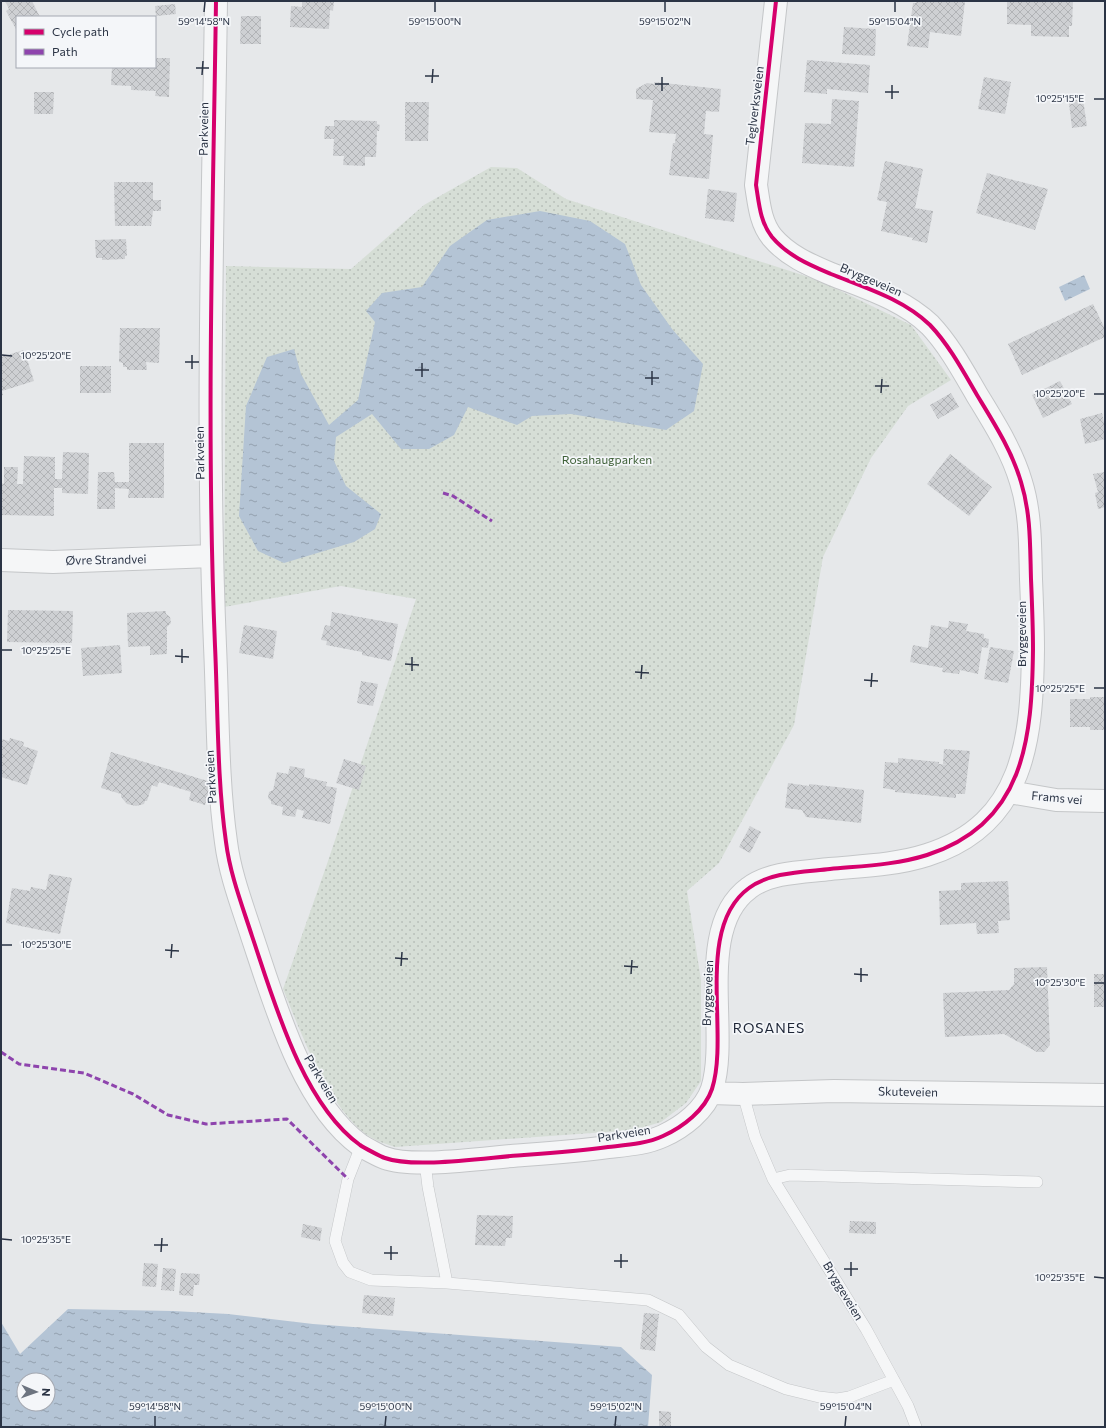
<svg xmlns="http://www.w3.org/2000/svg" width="1106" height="1428" font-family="Commissioner,sans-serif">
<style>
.park{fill:url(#park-dots)}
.water{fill:url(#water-ripples);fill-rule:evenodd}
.building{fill:url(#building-cross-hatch)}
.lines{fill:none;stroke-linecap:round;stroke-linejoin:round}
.lane-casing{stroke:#c4c6c8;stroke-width:12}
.street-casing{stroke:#c4c6c8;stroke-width:24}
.lane{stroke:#f5f6f7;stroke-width:11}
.street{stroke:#f5f6f7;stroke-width:22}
.quiet{stroke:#8e44ad;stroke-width:3;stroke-dasharray:6 3;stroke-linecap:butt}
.cycleway-casing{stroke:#f4f6f9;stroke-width:6}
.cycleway{stroke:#d6006c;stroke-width:4}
.ticks{fill:none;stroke:#2b3445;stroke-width:1.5}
.labels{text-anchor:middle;stroke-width:3.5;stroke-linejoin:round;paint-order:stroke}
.street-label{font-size:12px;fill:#2b3445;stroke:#f4f6f9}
.park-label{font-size:12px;fill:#3f6138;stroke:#f4f6f9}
.quarter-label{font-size:14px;letter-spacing:1px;fill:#1d2536;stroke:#f4f6f9}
.ticks-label{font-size:10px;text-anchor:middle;fill:#2b3445;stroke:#f4f6f9;stroke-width:3.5;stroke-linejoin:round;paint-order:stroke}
</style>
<defs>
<pattern id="park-dots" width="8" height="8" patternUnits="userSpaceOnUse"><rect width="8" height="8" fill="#d6ded6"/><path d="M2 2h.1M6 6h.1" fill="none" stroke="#b8bfb9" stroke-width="1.8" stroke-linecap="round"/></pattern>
<pattern id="water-ripples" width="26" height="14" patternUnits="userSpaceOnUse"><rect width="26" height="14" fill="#b4c4d5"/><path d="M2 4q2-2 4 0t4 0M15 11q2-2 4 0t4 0" fill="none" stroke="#93a0af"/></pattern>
<pattern id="building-cross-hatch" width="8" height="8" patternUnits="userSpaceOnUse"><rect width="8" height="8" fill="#ced0d3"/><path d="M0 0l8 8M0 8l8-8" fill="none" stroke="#b1b3b6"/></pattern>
</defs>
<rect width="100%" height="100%" fill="#e6e8ea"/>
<path class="park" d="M 491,167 L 517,168 L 566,199 L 818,280 L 911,325 L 951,380 L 908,406 L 871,458 L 823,557 L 794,725 L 719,863 L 687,891 L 701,980 L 701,1081 L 686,1103 L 661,1122 L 634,1130 L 395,1147 C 387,1144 379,1142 372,1138 C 330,1114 301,1032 283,989 L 327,864 L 416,599 L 341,586 L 224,607 L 226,266 L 351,269 L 424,205 Z"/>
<path class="water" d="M 540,211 L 590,221 L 625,244 L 641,285 L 672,329 L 703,364 L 694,411 L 666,430 L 571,414 L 532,416 L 517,425 L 468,407 L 454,435 L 429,449 L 401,449 L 372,414 L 336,437 L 334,461 L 346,486 L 381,514 L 375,529 L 354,542 L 284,563 L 258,551 L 239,516 L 246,406 L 267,357 L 294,349 L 301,374 L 329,425 L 358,400 L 375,322 L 366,311 L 382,293 L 422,287 L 450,246 L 487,220 Z
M 1084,275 L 1090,289 L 1065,301 L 1059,287 Z
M 68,1309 L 173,1311 L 228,1314 L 313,1324 L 621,1347 L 652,1375 L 648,1427 L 1,1427 L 1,1322 L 20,1354 ZM 24,1380 L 48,1380 L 48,1404 L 24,1404 Z"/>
<path class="building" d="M 5,1 L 32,1 L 40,17 L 17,17 L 17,31 L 6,11 L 9,9 Z
M 302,1 L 334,1 L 333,11 L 330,10 L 329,29 L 290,27 L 291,6 L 302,7 Z
M 916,1 L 965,1 L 961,36 L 930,32 L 928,48 L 907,46 L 913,3 L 916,3 Z
M 1007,1 L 1073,1 L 1072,26 L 1069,26 L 1069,37 L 1031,36 L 1031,25 L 1007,24 Z
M 175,4 L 176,14 L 156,16 L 155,6 Z
M 241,16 L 261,16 L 261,44 L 240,44 Z
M 844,27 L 876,29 L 875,56 L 842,54 Z
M 155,58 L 170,58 L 169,97 L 155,96 L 156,91 L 131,90 L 131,86 L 111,85 L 112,67 L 155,67 Z
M 807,60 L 870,65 L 868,93 L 827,89 L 827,94 L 804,92 Z
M 984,77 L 1011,82 L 1005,114 L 978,109 Z
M 654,82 L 721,89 L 719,112 L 706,111 L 704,134 L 713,135 L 709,179 L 669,175 L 673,143 L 675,143 L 676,134 L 649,132 L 653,100 L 636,99 L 636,89 L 647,83 L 654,84 Z
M 34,92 L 54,92 L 53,114 L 34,114 Z
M 1082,93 L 1087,126 L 1072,128 L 1068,95 Z
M 832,99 L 859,101 L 854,167 L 802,163 L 805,123 L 831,124 Z
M 405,102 L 429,102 L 428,141 L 405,141 Z
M 334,120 L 377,121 L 377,124 L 380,125 L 379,131 L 377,131 L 376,157 L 365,157 L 365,166 L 343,165 L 344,156 L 333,156 L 334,139 L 324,139 L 325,126 L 334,126 Z
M 885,161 L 923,169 L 915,208 L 933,211 L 927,243 L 912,240 L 913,238 L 881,231 L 887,202 L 877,200 Z
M 987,173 L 1048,189 L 1035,230 L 976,213 Z
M 114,182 L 153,182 L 153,200 L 161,200 L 161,211 L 153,211 L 151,226 L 115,226 Z
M 708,189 L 737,193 L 734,222 L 705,218 Z
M 126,239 L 127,256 L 125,256 L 125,259 L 102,260 L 102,258 L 96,258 L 95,240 Z
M 1093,304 L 1105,329 L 1105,337 L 1022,375 L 1008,344 Z
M 120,328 L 160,328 L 159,363 L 146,362 L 147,370 L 127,370 L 127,367 L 123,367 L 123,363 L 119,362 Z
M 24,350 L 34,381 L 2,391 L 3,395 L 1,396 L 1,357 Z
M 80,366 L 111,366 L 111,393 L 80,393 Z
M 1060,381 L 1072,404 L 1043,418 L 1032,395 Z
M 951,393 L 959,407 L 938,419 L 930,405 Z
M 1102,413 L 1105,427 L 1105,439 L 1085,444 L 1080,419 Z
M 129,443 L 164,443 L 164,498 L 128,498 L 129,489 L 115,488 L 115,509 L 97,509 L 98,472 L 114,472 L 115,482 L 129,482 Z
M 63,452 L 89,453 L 88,494 L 62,493 L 62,488 L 54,488 L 54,516 L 1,515 L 1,483 L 4,484 L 4,467 L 18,467 L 17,484 L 23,484 L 24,456 L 55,457 L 55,479 L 62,479 Z
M 950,454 L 992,487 L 969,516 L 927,484 Z
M 1105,472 L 1105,507 L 1098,509 L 1095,493 L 1098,492 L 1093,474 Z
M 8,610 L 73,611 L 72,643 L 7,642 Z
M 166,611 L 166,614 L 170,617 L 171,623 L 167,627 L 167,654 L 150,655 L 150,646 L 128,647 L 127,613 Z
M 332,612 L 398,624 L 391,661 L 362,655 L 362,652 L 326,645 L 327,641 L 321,640 L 325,625 L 330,626 Z
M 949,621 L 968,624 L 966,631 L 984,634 L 984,638 L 989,639 L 988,648 L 982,647 L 978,674 L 960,670 L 959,674 L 942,672 L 943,668 L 910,662 L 913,645 L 928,648 L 931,625 L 948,628 Z
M 244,625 L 277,631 L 273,659 L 239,653 Z
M 120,645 L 122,673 L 83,676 L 81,648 Z
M 990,647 L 1014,651 L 1008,683 L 984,679 Z
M 361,681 L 378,684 L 373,706 L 357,703 Z
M 1090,697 L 1105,697 L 1105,730 L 1090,730 L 1090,727 L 1070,727 L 1070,699 L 1090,699 Z
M 10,738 L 24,742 L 23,746 L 38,751 L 27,785 L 1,777 L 1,739 L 9,741 Z
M 944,749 L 970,751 L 965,794 L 956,794 L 956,798 L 895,792 L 895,790 L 883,788 L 885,762 L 898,763 L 898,758 L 939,762 L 939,764 L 949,765 L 943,764 Z
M 111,752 L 211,782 L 205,805 L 189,800 L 191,792 L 159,782 L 157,787 L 152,785 L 147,801 L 145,801 L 144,804 L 136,806 L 127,804 L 121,797 L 121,794 L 101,788 Z
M 344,759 L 366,766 L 359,790 L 336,783 Z
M 290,766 L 305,769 L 304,777 L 327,782 L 326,786 L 337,788 L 330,824 L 302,818 L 304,811 L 297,809 L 295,817 L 282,815 L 283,807 L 271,804 L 271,801 L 268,798 L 269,792 L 273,790 L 277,772 L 288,774 Z
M 788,783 L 809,786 L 809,784 L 864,790 L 861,823 L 806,817 L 802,810 L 785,808 Z
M 750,826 L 761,832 L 750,853 L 739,847 Z
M 49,874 L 72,878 L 60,934 L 6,923 L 12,888 L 30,891 L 31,887 L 46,890 Z
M 1008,881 L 1010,920 L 998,921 L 999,933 L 977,934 L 976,923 L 940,925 L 939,891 L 961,890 L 961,883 Z
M 1047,967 L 1050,1045 L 1044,1052 L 1037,1052 L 1004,1034 L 945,1037 L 943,993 L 1009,990 L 1014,984 L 1014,968 Z
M 1094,974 L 1105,974 L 1105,1007 L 1094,1007 Z
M 477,1215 L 513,1216 L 512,1238 L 506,1238 L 505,1246 L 475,1245 Z
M 850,1221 L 876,1222 L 876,1234 L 849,1233 Z
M 303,1224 L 322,1228 L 320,1241 L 301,1237 Z
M 144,1263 L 158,1264 L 156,1287 L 142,1286 Z
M 163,1268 L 176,1269 L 174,1291 L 161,1290 Z
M 181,1273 L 200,1274 L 199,1285 L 194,1285 L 193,1296 L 179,1295 Z
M 364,1295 L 395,1298 L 393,1316 L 362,1313 Z
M 644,1313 L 659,1314 L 655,1351 L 640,1349 Z
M 659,1411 L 671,1412 L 671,1427 L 659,1427 Z"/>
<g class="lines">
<defs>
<path id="lane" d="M 743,1094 L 755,1137 L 773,1179 L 866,1329 L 908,1406 L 916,1427
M 361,1146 L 348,1179 L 335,1241 L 343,1263 L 350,1272 L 371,1280 L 447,1283
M 425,1162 L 428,1187 L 447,1283 L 648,1300 L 679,1315 L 706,1347 L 729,1365 L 786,1389 L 819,1397 L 837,1399 L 849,1397 L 894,1380
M 773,1179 L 790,1175 L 1037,1182"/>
<path id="street" d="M 216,1 C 213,216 206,431 215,646 C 218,710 217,779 226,842 C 230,874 242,905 252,936 C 274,1001 302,1103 360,1145 C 363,1147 381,1157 385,1158 C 415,1169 490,1157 524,1155 C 552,1153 580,1151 608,1147 C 626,1145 646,1144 663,1136 C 683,1127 705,1110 712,1089 C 730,1033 694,928 749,888 C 770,872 804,872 830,869 C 861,866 896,865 927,855 C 1025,824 1032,738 1033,649 C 1033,626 1032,603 1031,579 C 1030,547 1031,514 1021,482 C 1012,451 994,423 977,395 C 963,371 949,345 930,325 C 903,299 866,288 831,274 C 810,265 788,256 772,237 C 760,222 759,203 756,185 L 776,1
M 1,560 L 53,562 L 212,556
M 1009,792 L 1056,800 L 1105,801
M 711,1093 L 743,1094 L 834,1091 L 1105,1095"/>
</defs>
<use href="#lane" class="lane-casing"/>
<use href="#street" class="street-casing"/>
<use href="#lane" class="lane"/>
<use href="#street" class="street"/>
<path class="quiet" d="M 443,493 L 453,496 L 492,521
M 1,1052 L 19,1064 L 84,1073 L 133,1094 L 168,1115 L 206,1124 L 287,1119 L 348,1179"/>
<defs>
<path id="cycleway" d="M 216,1 C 213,216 206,431 215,646 C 218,710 217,779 226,842 C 230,874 242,905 252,936 C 274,1001 302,1103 360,1145 C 363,1147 381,1157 385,1158 C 415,1169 490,1157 524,1155 C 552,1153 580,1151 608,1147 C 626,1145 646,1144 663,1136 C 683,1127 705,1110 712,1089 C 730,1033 694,928 749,888 C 770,872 804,872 830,869 C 861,866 896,865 927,855 C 1025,824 1032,738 1033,649 C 1033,626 1032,603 1031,579 C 1030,547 1031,514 1021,482 C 1012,451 994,423 977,395 C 963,371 949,345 930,325 C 903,299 866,288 831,274 C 810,265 788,256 772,237 C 760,222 759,203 756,185 L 776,1"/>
</defs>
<use href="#cycleway" class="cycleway-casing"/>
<use href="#cycleway" class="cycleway"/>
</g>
<path class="ticks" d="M 204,12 L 205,2M 435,12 L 435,2M 665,12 L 665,2M 895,12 L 895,2M 196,68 L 209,68M 202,75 L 203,61M 425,76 L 439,76M 432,83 L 433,69M 655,84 L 669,84M 662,91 L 662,77M 885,92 L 899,92M 892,99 L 892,85M 1094,99 L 1104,99M 2,355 L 12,356M 185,362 L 199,362M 192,369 L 192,355M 415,370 L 429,370M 422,377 L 422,363M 645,378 L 659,378M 652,385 L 652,371M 875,386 L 889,386M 881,393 L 882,379M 1094,394 L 1104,394M 2,650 L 12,650M 175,656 L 189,657M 182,663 L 182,649M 405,664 L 419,665M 412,671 L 412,657M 635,672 L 649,673M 641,679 L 642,665M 864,680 L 878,681M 871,687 L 872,673M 1094,688 L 1104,688M 2,945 L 12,945M 165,950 L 179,951M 171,958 L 172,944M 395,958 L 408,959M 401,966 L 402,952M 624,966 L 638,967M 631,974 L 632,960M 854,974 L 868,975M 861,982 L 861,968M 1094,983 L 1104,983M 2,1239 L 12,1240M 154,1245 L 168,1245M 161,1252 L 162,1238M 384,1253 L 398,1253M 391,1260 L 391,1246M 614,1261 L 628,1261M 621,1268 L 621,1254M 844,1269 L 858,1269M 851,1276 L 851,1262M 1094,1277 L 1104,1278M 155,1426 L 155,1416M 385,1426 L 386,1416M 615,1426 L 616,1416M 845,1426 L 846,1416"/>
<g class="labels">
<g class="street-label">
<text transform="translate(755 106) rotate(-83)" y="4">Teglverksveien</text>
<text transform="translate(204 129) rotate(-89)" y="4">Parkveien</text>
<text transform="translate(871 280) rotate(23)" y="4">Bryggeveien</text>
<text transform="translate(200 453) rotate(-91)" y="4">Parkveien</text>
<text transform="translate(106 560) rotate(-1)" y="4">Øvre Strandvei</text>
<text transform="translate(1022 634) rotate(-90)" y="4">Bryggeveien</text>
<text transform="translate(211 777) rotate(-93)" y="4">Parkveien</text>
<text transform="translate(1057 798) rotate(5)" y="4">Frams vei</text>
<text transform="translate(708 993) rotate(-88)" y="4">Bryggeveien</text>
<text transform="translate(321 1079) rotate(59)" y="4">Parkveien</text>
<text transform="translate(908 1092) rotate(1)" y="4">Skuteveien</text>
<text transform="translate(624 1134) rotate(-9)" y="4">Parkveien</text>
<text transform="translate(843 1291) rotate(59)" y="4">Bryggeveien</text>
</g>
<g class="park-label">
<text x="607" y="464">Rosahaugparken</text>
</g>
<g class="quarter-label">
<text x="769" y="1033">ROSANES</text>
</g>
</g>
<g class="ticks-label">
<text x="204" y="25">59°14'58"N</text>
<text x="435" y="25">59°15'00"N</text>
<text x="665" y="25">59°15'02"N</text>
<text x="895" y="25">59°15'04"N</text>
<text x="1060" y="102">10°25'15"E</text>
<text x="46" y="359">10°25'20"E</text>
<text x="1060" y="397">10°25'20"E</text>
<text x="46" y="654">10°25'25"E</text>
<text x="1060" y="692">10°25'25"E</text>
<text x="46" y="948">10°25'30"E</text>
<text x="1060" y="986">10°25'30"E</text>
<text x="46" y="1243">10°25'35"E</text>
<text x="1060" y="1281">10°25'35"E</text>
<text x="155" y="1410">59°14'58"N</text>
<text x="386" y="1410">59°15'00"N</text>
<text x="616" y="1410">59°15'02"N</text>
<text x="846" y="1410">59°15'04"N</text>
</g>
<rect width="1106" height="1428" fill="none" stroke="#2b3445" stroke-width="4"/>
<rect x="16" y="16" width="140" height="52" fill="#f4f6f9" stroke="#a4a8b1"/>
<rect x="24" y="29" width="20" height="6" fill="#d6006c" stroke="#a4a8b1"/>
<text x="52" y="36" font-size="12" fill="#2b3445">Cycle path</text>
<rect x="24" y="49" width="20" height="6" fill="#8e44ad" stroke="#a4a8b1"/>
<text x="52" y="56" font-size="12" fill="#2b3445">Path</text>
<g transform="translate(36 1392) rotate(92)"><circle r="19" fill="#f4f6f9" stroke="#a4a8b1"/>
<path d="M0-3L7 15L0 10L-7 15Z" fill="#6c737f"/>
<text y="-6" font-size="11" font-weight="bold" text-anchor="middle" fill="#2b3445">N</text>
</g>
</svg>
